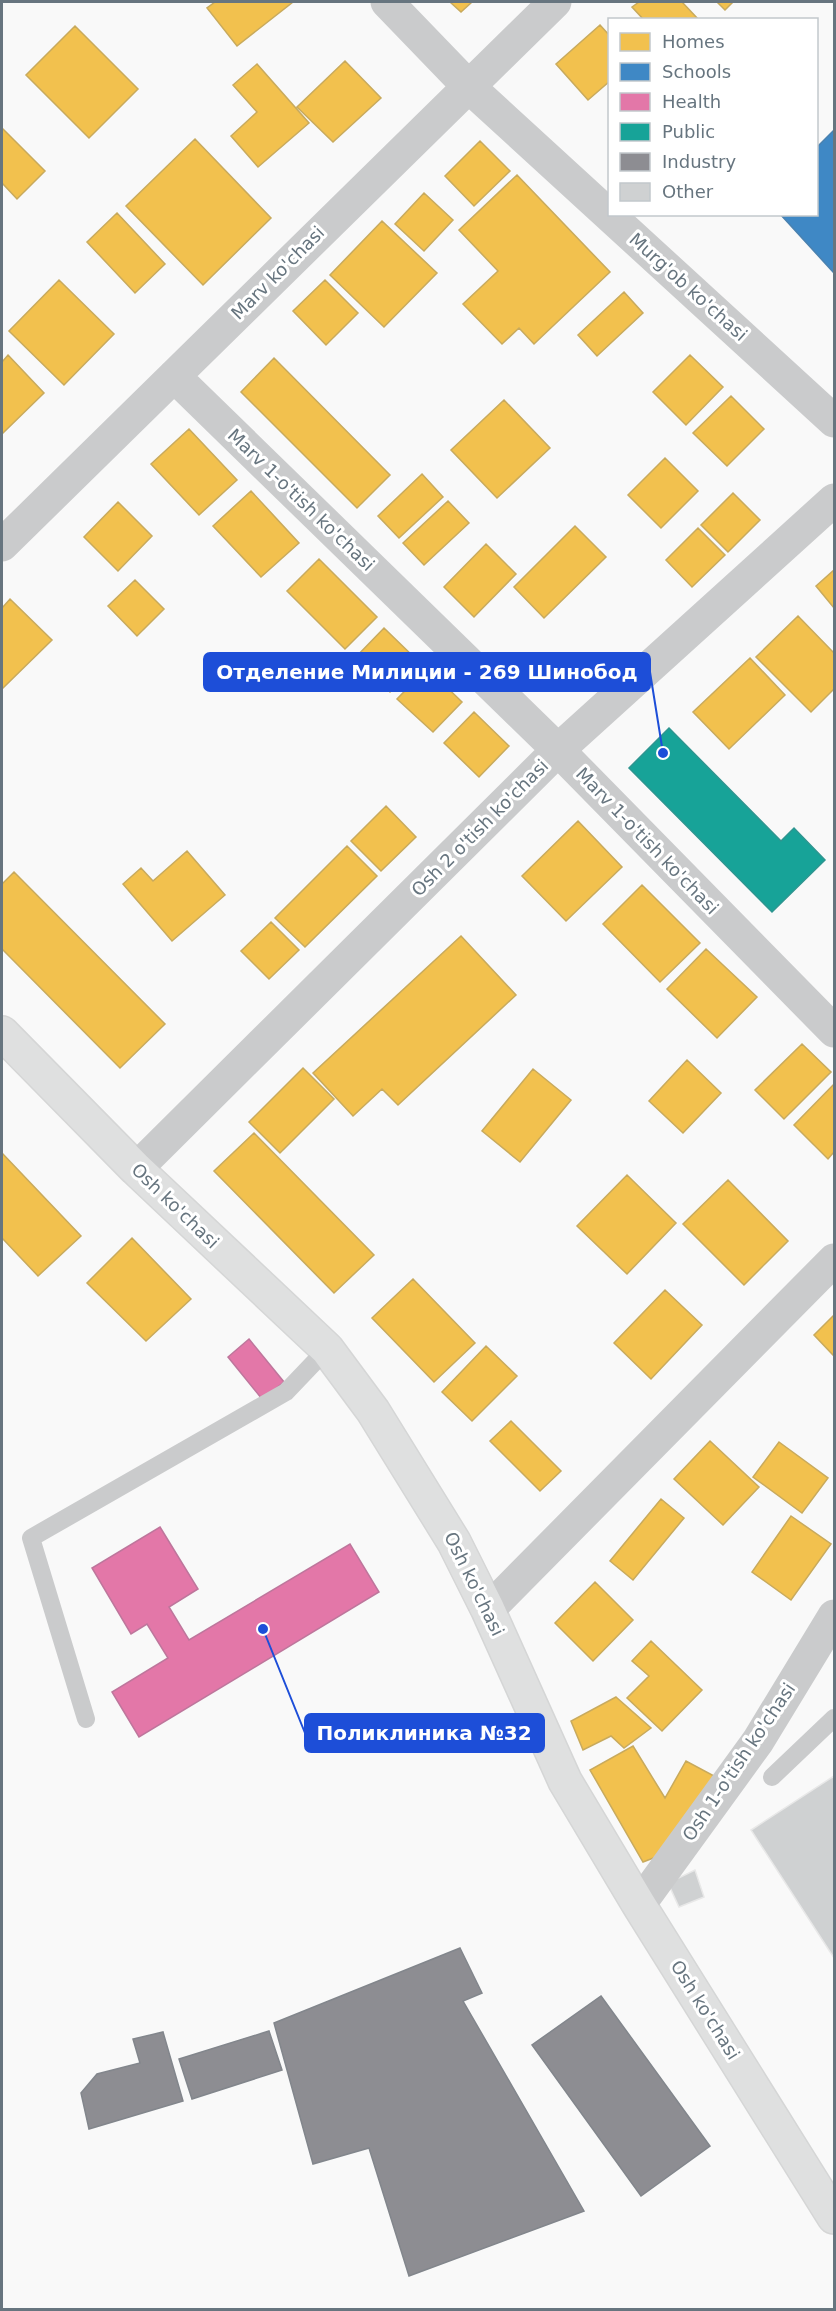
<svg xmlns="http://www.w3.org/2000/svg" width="836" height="2311" font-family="'DejaVu Sans',sans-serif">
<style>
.homes{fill:#f2c14e;stroke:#c8aa5d;stroke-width:1.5}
.schools{fill:#3f88c5;stroke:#4b82b0;stroke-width:1.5}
.health{fill:#e377a8;stroke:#be769c;stroke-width:1.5}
.public{fill:#17a398;stroke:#2f9590;stroke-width:1.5}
.industry{fill:#8d8d92;stroke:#82868c;stroke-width:1.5}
.building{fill:#cfd1d2;stroke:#e8e8e8;stroke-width:1.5}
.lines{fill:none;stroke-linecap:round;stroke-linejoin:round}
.secondary-casing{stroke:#d5d6d6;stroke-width:36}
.lane{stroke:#cacbcc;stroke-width:18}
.street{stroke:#cacbcc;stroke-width:33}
.secondary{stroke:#dfe0e0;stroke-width:33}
.labels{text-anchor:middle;stroke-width:6;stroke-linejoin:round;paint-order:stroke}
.street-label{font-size:18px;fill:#67757f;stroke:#fff}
.leader{fill:none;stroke:#1d4ed8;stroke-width:2}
.callout-dot{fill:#1d4ed8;stroke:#fff;stroke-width:2}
.callout{fill:#1d4ed8;stroke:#1d4ed8;stroke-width:2}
.callout-label{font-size:20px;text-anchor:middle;font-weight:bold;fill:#fff}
</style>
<rect width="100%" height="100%" fill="#f9f9f9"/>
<path class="homes" d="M 215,2 L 293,2 L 237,46 L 207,8 Z
M 450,2 L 472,2 L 461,12 Z
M 639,2 L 682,2 L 699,20 L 644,20 L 632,7 Z
M 717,2 L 733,2 L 725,10 Z
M 600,25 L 610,36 L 610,81 L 588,100 L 556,64 Z
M 75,26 L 138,89 L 89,138 L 26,75 Z
M 345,61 L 381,98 L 333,142 L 297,107 Z
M 257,64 L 309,123 L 258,167 L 231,136 L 257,112 L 233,85 Z
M 2,128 L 45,171 L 17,199 L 2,183 Z
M 195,139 L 271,218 L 203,285 L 126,206 Z
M 480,141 L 510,171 L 474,206 L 445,176 Z
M 517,175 L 610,272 L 534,344 L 519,328 L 502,344 L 463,304 L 498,271 L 459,230 Z
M 424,193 L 453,220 L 424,251 L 395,224 Z
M 117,213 L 165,264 L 135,293 L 87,242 Z
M 382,221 L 437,273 L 384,327 L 330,275 Z
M 59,280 L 114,334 L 64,385 L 9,331 Z
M 325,280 L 358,313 L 326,345 L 293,311 Z
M 624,292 L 643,313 L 597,356 L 578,335 Z
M 8,355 L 44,393 L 2,434 L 2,362 Z
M 690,355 L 723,387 L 686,425 L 653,392 Z
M 274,358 L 390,475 L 357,508 L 241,392 Z
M 731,396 L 764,429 L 727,466 L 693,433 Z
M 504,400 L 550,448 L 497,498 L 451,450 Z
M 189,429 L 237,480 L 199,515 L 151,464 Z
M 665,458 L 698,491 L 661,528 L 628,495 Z
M 422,474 L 443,497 L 399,538 L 378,516 Z
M 251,491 L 299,543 L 261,577 L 213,526 Z
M 733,493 L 760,520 L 728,552 L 701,525 Z
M 448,501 L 469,523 L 424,565 L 403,543 Z
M 118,502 L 152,536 L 118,571 L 84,537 Z
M 575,526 L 606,557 L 544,618 L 514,587 Z
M 698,528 L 725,555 L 692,587 L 666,560 Z
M 486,544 L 516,574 L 474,617 L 444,587 Z
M 319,559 L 377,617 L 345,649 L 287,591 Z
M 834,570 L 834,608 L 816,586 Z
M 135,580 L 164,609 L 137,636 L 108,606 Z
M 10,599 L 52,640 L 2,689 L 2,608 Z
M 798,616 L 834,653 L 834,689 L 811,712 L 756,657 Z
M 384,628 L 419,662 L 390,692 L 354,659 Z
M 750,658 L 785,695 L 729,749 L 693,712 Z
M 427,668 L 462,702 L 433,732 L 397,699 Z
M 474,712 L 509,746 L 479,777 L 444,743 Z
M 386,806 L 416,837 L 381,871 L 351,841 Z
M 578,821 L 622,867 L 566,921 L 522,876 Z
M 347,846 L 377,876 L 305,947 L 275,918 Z
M 187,851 L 225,895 L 172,941 L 123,884 L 141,868 L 153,881 Z
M 14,872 L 165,1024 L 120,1068 L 2,949 L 2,884 Z
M 642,885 L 700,943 L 660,982 L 603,924 Z
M 271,922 L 299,950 L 269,979 L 241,951 Z
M 461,936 L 516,995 L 398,1105 L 382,1089 L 353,1116 L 313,1073 Z
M 706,949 L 757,997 L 717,1038 L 667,989 Z
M 802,1044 L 831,1072 L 784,1119 L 755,1090 Z
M 687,1060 L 721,1093 L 683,1133 L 649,1101 Z
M 303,1068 L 334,1099 L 280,1153 L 249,1122 Z
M 533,1069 L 571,1100 L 520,1162 L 482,1131 Z
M 834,1084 L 834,1152 L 828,1159 L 794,1125 Z
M 254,1133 L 374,1255 L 334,1293 L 214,1171 Z
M 2,1153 L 81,1236 L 38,1276 L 2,1238 Z
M 627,1175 L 676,1223 L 627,1274 L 577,1226 Z
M 728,1180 L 788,1241 L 744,1285 L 683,1224 Z
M 132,1238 L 191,1299 L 146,1341 L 87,1283 Z
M 413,1279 L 475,1343 L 434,1382 L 372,1318 Z
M 665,1290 L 702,1325 L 651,1379 L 614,1343 Z
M 834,1315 L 834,1356 L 814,1335 Z
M 486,1346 L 517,1376 L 472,1421 L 442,1392 Z
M 511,1421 L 561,1471 L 540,1491 L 490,1441 Z
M 710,1441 L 759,1487 L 723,1525 L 674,1479 Z
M 779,1442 L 828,1478 L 802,1513 L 753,1477 Z
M 661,1499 L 684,1518 L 633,1580 L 610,1561 Z
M 791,1516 L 831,1544 L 791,1600 L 752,1572 Z
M 595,1582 L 633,1620 L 593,1661 L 555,1623 Z
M 651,1641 L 702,1690 L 662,1731 L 627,1698 L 649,1676 L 632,1661 Z
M 616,1697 L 651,1728 L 624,1748 L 611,1736 L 583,1750 L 571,1721 Z
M 633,1746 L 665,1798 L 686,1761 L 716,1777 L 672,1851 L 643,1862 L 590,1770 Z"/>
<path class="schools" d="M 834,130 L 834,273 L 780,214 L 816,214 L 816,148 Z"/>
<path class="health" d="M 249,1339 L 284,1382 L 262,1399 L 228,1357 Z
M 160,1527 L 198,1589 L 169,1607 L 189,1640 L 350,1544 L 379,1592 L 139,1737 L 112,1692 L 168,1658 L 147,1624 L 131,1634 L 92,1568 Z"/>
<path class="public" d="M 669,728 L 781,841 L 794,828 L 825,860 L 772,912 L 629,768 Z"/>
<path class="industry" d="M 460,1948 L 482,1993 L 463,2001 L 584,2211 L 409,2276 L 369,2148 L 313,2164 L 274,2023 Z
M 601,1996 L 710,2146 L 641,2196 L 532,2045 Z
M 269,2031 L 282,2070 L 192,2099 L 179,2059 Z
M 163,2032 L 183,2101 L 89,2129 L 81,2093 L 97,2074 L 140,2063 L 133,2039 Z"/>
<path class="building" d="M 834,1776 L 834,1958 L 751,1830 Z
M 695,1870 L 704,1897 L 679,1907 L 668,1883 Z"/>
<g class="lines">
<defs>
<path id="secondary" d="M 2,1033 L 136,1169 L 327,1349 L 373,1411 L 454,1542 L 488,1610 L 565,1781 L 639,1905 L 834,2217"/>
</defs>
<use href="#secondary" class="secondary-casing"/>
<path class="lane" d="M 86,1719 L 31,1538 L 286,1392 L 327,1349
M 772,1777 L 834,1718"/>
<path class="street" d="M 387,2 L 468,86 L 834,421
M 174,376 L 558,750 L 834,1031
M 2,545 L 555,2
M 136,1169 L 558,750 L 834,500
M 488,1610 L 834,1260
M 639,1905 L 758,1741 L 834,1616"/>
<use href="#secondary" class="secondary"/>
</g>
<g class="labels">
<g class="street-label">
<text transform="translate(278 273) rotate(-45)" y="6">Marv ko'chasi</text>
<text transform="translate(688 287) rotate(42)" y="6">Murg'ob ko'chasi</text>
<text transform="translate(301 500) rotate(44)" y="6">Marv 1-o'tish ko'chasi</text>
<text transform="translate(480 828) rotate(-45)" y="6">Osh 2 o'tish ko'chasi</text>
<text transform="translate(647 841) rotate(46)" y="6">Marv 1-o'tish ko'chasi</text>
<text transform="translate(175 1206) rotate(44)" y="6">Osh ko'chasi</text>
<text transform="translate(474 1584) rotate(64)" y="6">Osh ko'chasi</text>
<text transform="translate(739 1762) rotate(-56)" y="6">Osh 1-o'tish ko'chasi</text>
<text transform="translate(705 2010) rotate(58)" y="6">Osh ko'chasi</text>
</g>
</g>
<path class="leader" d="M663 753L650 672M263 1629L305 1733"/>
<g class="callout-dot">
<circle cx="663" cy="753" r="6"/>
<circle cx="263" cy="1629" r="6"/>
</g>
<g class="callout">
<rect x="204" y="653" width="446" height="38" rx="6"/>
<rect x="305" y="1714" width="239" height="38" rx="6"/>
</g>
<g class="callout-label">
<text x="427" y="679">Отделение Милиции - 269 Шинобод</text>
<text x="424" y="1740">Поликлиника №32</text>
</g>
<rect width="836" height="2311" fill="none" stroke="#67757f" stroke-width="6"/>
<rect x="608" y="18" width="210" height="198" fill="#ffffff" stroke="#c2c8cc" stroke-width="1.5"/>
<rect x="620" y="33" width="30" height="18" fill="#f2c14e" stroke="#c2c8cc" stroke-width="1.5"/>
<text x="662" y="48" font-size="18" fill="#67757f">Homes</text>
<rect x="620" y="63" width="30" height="18" fill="#3f88c5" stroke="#c2c8cc" stroke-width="1.5"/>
<text x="662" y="78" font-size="18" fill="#67757f">Schools</text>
<rect x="620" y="93" width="30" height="18" fill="#e377a8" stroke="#c2c8cc" stroke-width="1.5"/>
<text x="662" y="108" font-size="18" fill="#67757f">Health</text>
<rect x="620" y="123" width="30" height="18" fill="#17a398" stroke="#c2c8cc" stroke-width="1.5"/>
<text x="662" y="138" font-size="18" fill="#67757f">Public</text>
<rect x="620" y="153" width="30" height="18" fill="#8d8d92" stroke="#c2c8cc" stroke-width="1.5"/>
<text x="662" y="168" font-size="18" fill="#67757f">Industry</text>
<rect x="620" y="183" width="30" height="18" fill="#cfd1d2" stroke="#c2c8cc" stroke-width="1.5"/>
<text x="662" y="198" font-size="18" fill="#67757f">Other</text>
</svg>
